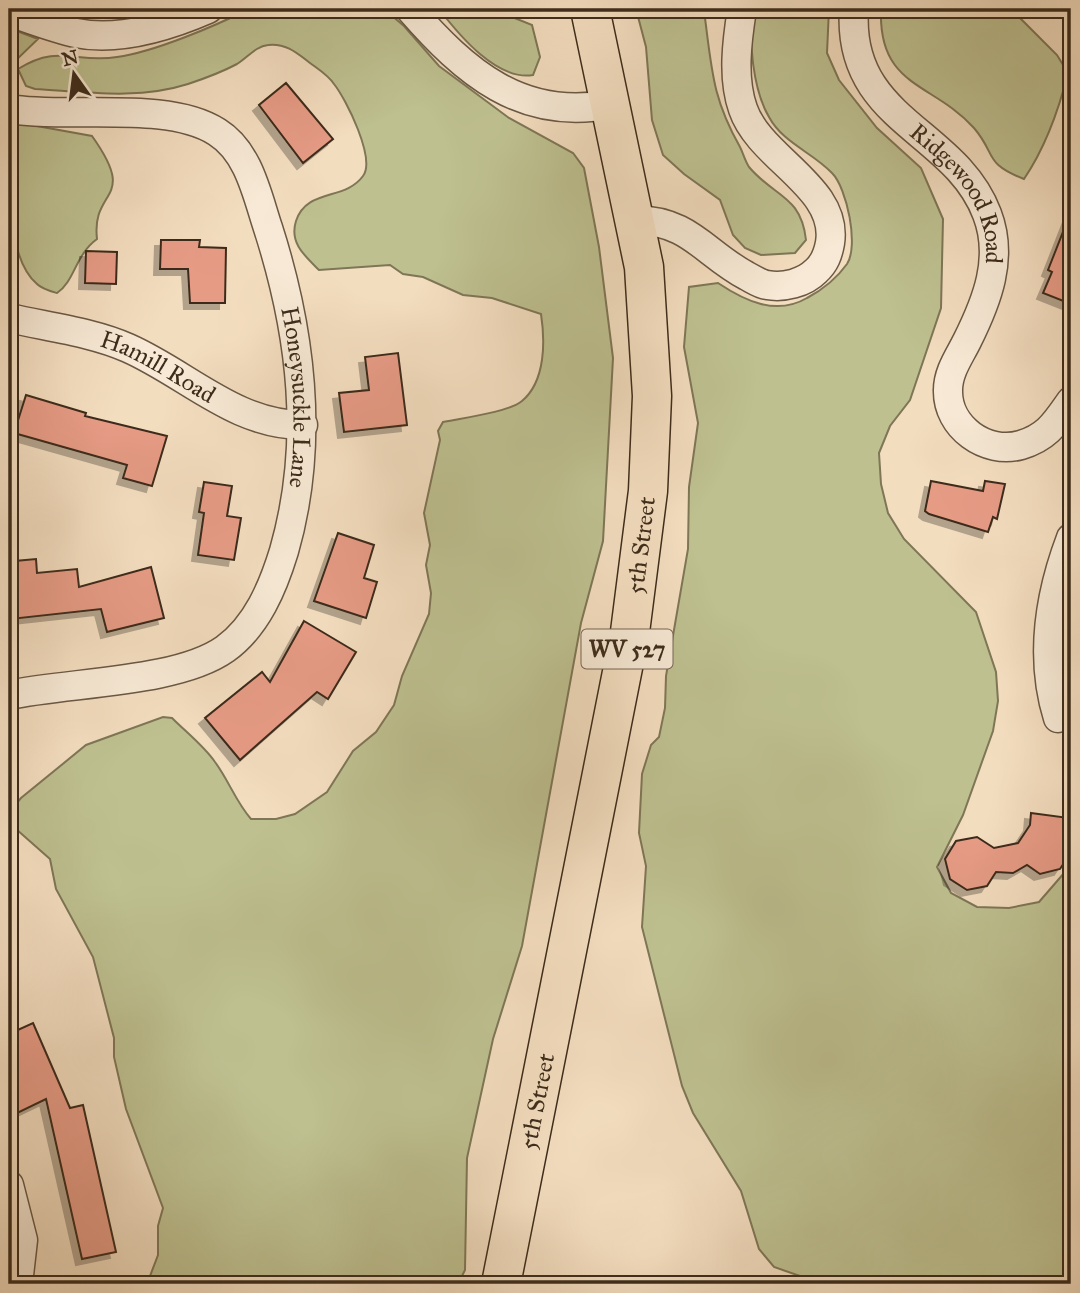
<svg xmlns="http://www.w3.org/2000/svg" width="1080" height="1293" font-family="'IM FELL Great Primer',serif">
<style>
.green{fill:#bec090;stroke:#7e7656;stroke-width:2}
.building{fill:#e69b85;stroke:#3d2c1b;stroke-width:2;filter:url(#shadow)}
.lines{fill:none;stroke-linecap:round;stroke-linejoin:round}
.street-casing{stroke:#6a5844;stroke-width:31}
.primary-casing{stroke:#3d2c1b;stroke-width:41}
.street{stroke:#f7e9d5;stroke-width:28}
.primary{stroke:#f3ddbf;stroke-width:38}
.labels{text-anchor:middle;stroke-width:7;stroke-linejoin:round;paint-order:stroke}
.shield{fill:#f7e9d5;stroke:#756553;stroke-width:2}
.shield-label{font-size:23px;font-weight:bold;fill:#3d2c1b}
.street-label{font-size:24px;fill:#3d2c1b;stroke:#f7e9d5}
</style>
<defs>
<filter id="shadow"><feDropShadow dx="-6" dy="6" stdDeviation="0" flood-color="#0004"/></filter>
</defs>
<rect width="100%" height="100%" fill="#f3ddbf"/>
<filter id="stains"><feTurbulence type="fractalNoise" baseFrequency=".00286" numOctaves="4"/><feColorMatrix values="0 0 0 0 .2 0 0 0 0 .09 0 0 0 0 .02 0 0 0 .5 -.17"/></filter>
<radialGradient id="worn" r=".72"><stop offset=".6" stop-color="#630" stop-opacity="0"/><stop offset="1" stop-color="#630" stop-opacity=".3"/></radialGradient>
<path class="green" d="M 249,9 L 384,9 L 404,26 L 439,66 L 509,118 L 573,153 L 584,168 L 599,247 L 613,358 L 603,541 L 581,623 L 522,946 L 493,1039 L 467,1158 L 465,1270 L 458,1284 L 147,1284 L 158,1255 L 158,1226 L 163,1208 L 126,1109 L 114,1057 L 114,1038 L 93,957 L 56,889 L 50,859 L 16,829 L 11,810 L 21,798 L 86,745 L 163,717 L 172,718 C 186,732 204,746 215,762 C 229,781 236,802 251,819 L 276,819 L 295,814 L 327,792 L 353,751 L 376,732 L 394,705 L 402,676 L 429,614 L 431,593 L 426,565 L 430,545 L 424,513 L 440,440 L 438,431 L 443,422 C 462,418 509,412 522,401 C 546,381 545,340 541,314 L 492,298 L 463,295 L 423,277 L 403,274 L 390,265 L 319,270 C 305,256 289,243 296,221 C 307,188 345,201 363,176 C 376,159 346,99 334,84 C 328,75 318,69 310,63 C 297,53 286,43 268,45 C 256,46 247,58 237,64 C 222,72 203,79 188,84 C 138,100 86,92 35,89 L 26,86 L 18,69 C 59,43 76,64 117,57 C 154,52 215,26 249,9 Z
M 439,9 L 492,9 L 532,25 L 540,57 L 533,75 C 497,81 459,35 439,9 Z
M 636,9 L 707,9 L 705,18 C 712,72 713,99 740,147 C 743,153 745,161 749,167 C 774,197 801,195 806,240 L 795,253 L 761,255 L 745,248 L 733,235 L 720,200 L 684,174 L 663,155 L 652,120 L 646,47 Z
M 753,9 L 829,9 L 827,53 L 839,80 L 877,128 L 921,168 L 943,219 L 941,308 L 910,400 L 890,426 L 879,453 L 881,484 L 888,513 L 904,539 L 976,612 L 996,672 L 998,701 L 993,731 L 963,815 L 937,867 L 951,893 L 977,907 L 1009,908 L 1039,902 L 1071,865 L 1071,1284 L 823,1284 L 774,1267 L 759,1249 L 741,1191 L 693,1113 L 682,1086 L 642,927 L 646,866 L 639,833 L 642,774 L 651,745 L 659,737 L 665,708 L 666,676 L 688,549 L 689,487 L 698,423 L 684,347 L 689,287 L 718,283 C 745,301 776,316 807,298 C 822,290 837,278 847,264 C 859,246 847,188 832,173 C 812,152 783,143 769,117 C 753,90 748,39 753,9 Z
M 881,9 L 1011,9 L 1057,55 L 1068,73 C 1059,109 1045,148 1024,179 C 983,163 997,155 974,128 C 933,82 878,88 881,9 Z
M 9,28 L 38,39 L 9,67 Z
M 9,121 L 92,136 C 139,202 91,187 97,239 C 75,255 75,281 57,293 C 50,291 42,289 37,284 C 3,256 9,162 9,121 Z"/>
<path class="building" d="M 286,83 L 333,139 L 303,163 L 259,105 Z
M 1070,214 L 1071,215 L 1071,304 L 1043,293 L 1052,272 L 1048,270 Z
M 161,240 L 200,240 L 199,247 L 226,248 L 225,303 L 190,303 L 188,269 L 160,269 Z
M 86,251 L 117,252 L 116,284 L 85,283 Z
M 398,353 L 407,425 L 344,432 L 339,393 L 369,390 L 365,357 Z
M 26,395 L 86,413 L 85,416 L 167,436 L 152,486 L 123,478 L 127,465 L 14,433 Z
M 931,481 L 983,491 L 985,481 L 1005,484 L 997,519 L 993,517 L 988,532 L 929,514 L 925,511 Z
M 204,482 L 232,486 L 227,516 L 241,518 L 234,560 L 198,555 L 204,513 L 199,512 Z
M 338,533 L 374,545 L 364,578 L 377,582 L 366,618 L 314,601 Z
M 36,559 L 37,573 L 77,569 L 79,587 L 151,567 L 164,618 L 107,632 L 101,609 L 11,619 L 9,576 L 17,575 L 15,561 Z
M 304,621 L 356,652 L 328,699 L 317,692 L 240,760 L 205,718 L 262,672 L 270,682 Z
M 1031,813 L 1069,818 L 1067,831 L 1071,852 L 1060,869 L 1040,874 L 1027,865 L 1013,873 L 996,872 L 987,886 L 967,890 L 950,879 L 945,859 L 956,841 L 977,837 L 994,848 L 1018,843 L 1030,825 Z
M 33,1023 L 70,1108 L 83,1105 L 116,1252 L 82,1259 L 46,1099 L 9,1117 L 9,1034 Z"/>
<g class="lines">
<defs>
<g id="street">
<path d="M 410,9 C 465,72 522,122 611,104"/>
<path id="s1" d="M 854,9 C 846,121 955,129 987,214 C 1004,258 987,301 967,341 C 959,357 948,372 948,390 C 947,427 986,455 1021,445 C 1048,437 1056,422 1071,401"/>
<path d="M 9,12 C 31,19 53,28 76,33 C 120,42 169,26 208,9"/>
<path id="s2" d="M 9,109 C 69,119 168,100 217,132 C 249,152 257,195 268,228 C 302,334 315,443 284,551 C 273,587 257,626 225,649 C 177,683 69,682 9,695"/>
<path d="M 636,220 C 690,221 704,253 747,276 C 753,279 760,284 767,285 C 784,288 804,283 816,271 C 825,263 828,254 830,243 C 839,187 760,159 743,109 C 732,78 737,41 742,9"/>
<path id="s3" d="M 9,318 C 48,327 92,332 128,348 C 187,374 235,425 303,425"/>
<path d="M 1058,718 C 1039,657 1049,596 1071,538"/>
<path d="M 9,1185 L 23,1240 L 18,1284"/>
</g>
<g id="primary">
<path id="s4" d="M 501,1284 L 630,632 L 648,491 L 652,396 L 644,267 L 590,9"/>
</g>
</defs>
<use href="#street" class="street-casing"/>
<use href="#primary" class="primary-casing"/>
<use href="#street" class="street"/>
<use href="#primary" class="primary"/>
</g>
<g class="labels">
<rect class="shield" x="581.5" y="629.5" width="91" height="39" rx="5"/>
<g class="shield-label">
<text x="627" y="657">WV 527</text>
</g>
<g class="street-label">
<text dy="8" stroke="none"><textPath href="#s1" startOffset="222">Ridgewood Road</textPath></text>
<text dy="8" stroke="none"><textPath href="#s3" startOffset="158">Hamill Road</textPath></text>
<text dy="8" stroke="none"><textPath href="#s2" startOffset="495">Honeysuckle Lane</textPath></text>
<text dy="8" stroke="none"><textPath href="#s4" startOffset="752">5th Street</textPath></text>
<text dy="8" stroke="none"><textPath href="#s4" startOffset="186">5th Street</textPath></text>
</g>
</g>
<rect width="1080" height="1293" fill="none" stroke="#f3ddbf" stroke-width="35"/>
<rect x="10" y="10" width="1059" height="1272" fill="none" stroke="#3d2c1b" stroke-width="3.5"/>
<rect x="18" y="18" width="1045" height="1258" fill="none" stroke="#3d2c1b" stroke-width="2"/>
<g transform="translate(74 74) rotate(346)" stroke="#f7e9d5" stroke-width="5" paint-order="stroke">
<path d="M0-5L12 26L0 18L-12 26Z" fill="#3d2c1b"/>
<text y="-10" font-size="19" font-weight="bold" text-anchor="middle" fill="#3d2c1b">N</text>
</g>
<rect width="100%" height="100%" filter="url(#stains)"/>
<rect width="100%" height="100%" fill="url(#worn)"/>
</svg>
